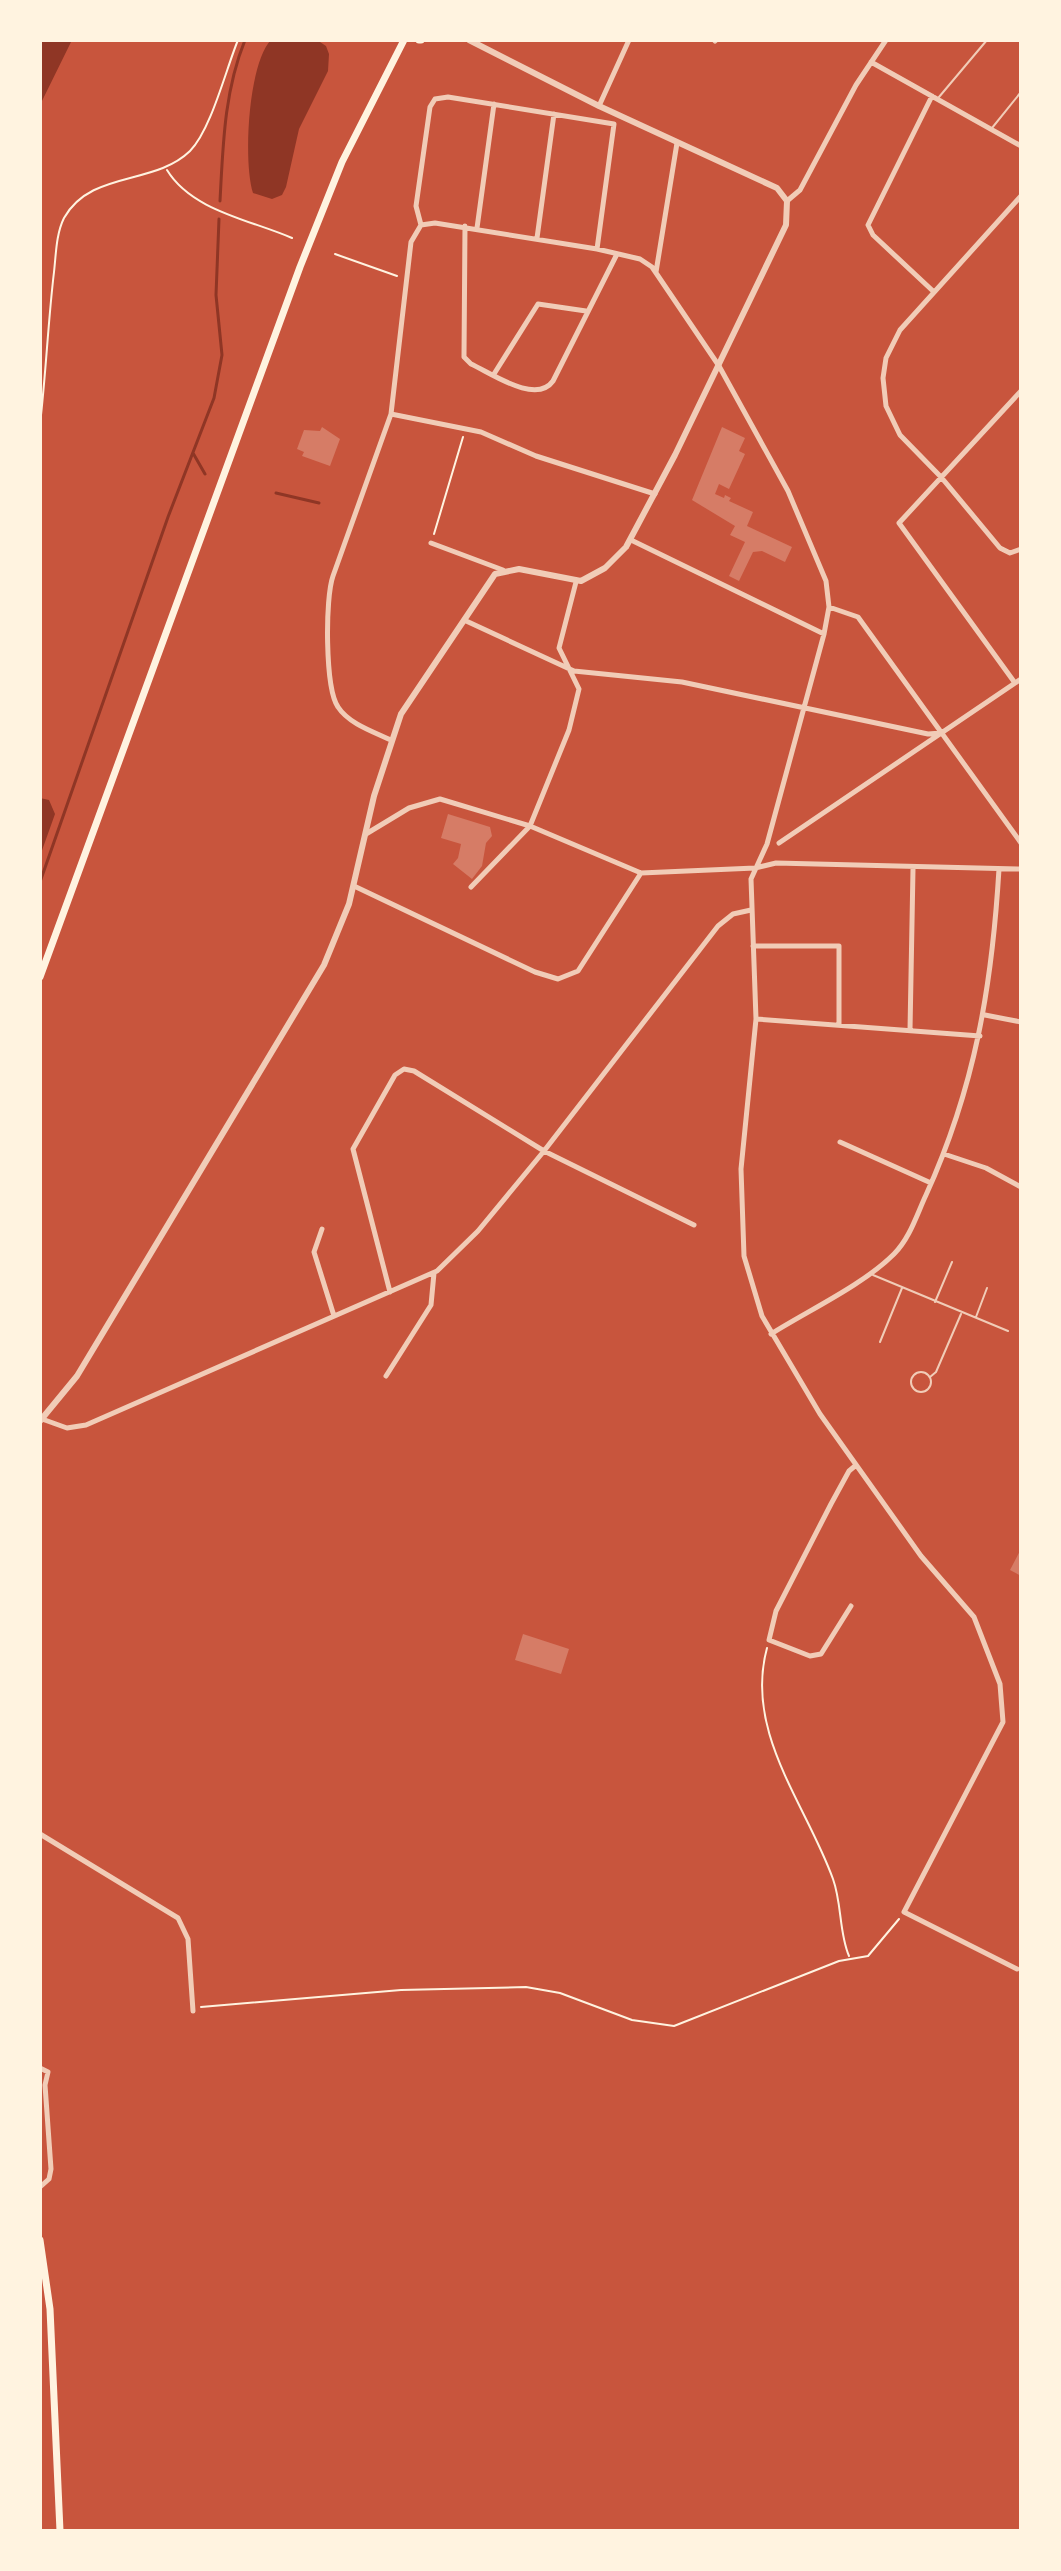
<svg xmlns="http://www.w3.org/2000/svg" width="1061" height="2571" font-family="Montserrat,sans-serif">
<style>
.water{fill:#8f3625}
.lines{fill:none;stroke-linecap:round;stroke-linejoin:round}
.stream{stroke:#8f3625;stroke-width:3}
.building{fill:#d67c66}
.path{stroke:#fff3e0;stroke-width:2}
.service{stroke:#f1ccb7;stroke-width:2}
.minor{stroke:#f1ccb7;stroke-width:5}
.tertiary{stroke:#f1ccb7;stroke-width:6}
.secondary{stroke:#fff3e0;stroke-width:7}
</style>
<rect width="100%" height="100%" fill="#c8553d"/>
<path class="water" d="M 40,40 L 72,40 L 40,105 Z
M 271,40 L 317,40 L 326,46 L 329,54 L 328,71 L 299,129 L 286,187 L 282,195 L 272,199 L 253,193 C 243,162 248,64 271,40 Z
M 40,798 L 49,800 L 55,814 L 40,856 Z"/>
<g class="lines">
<path class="stream" d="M 220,201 C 223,146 224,92 245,40
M 193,453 L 205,474
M 276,493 L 319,503
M 40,882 L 168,517 L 214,398 L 222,355 L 216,295 L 219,219"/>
</g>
<path class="building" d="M 322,427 L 340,439 L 330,466 L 302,456 L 304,452 L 297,449 L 304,430 L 320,431 Z
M 722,427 L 745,438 L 739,451 L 745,454 L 729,489 L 719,484 L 715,494 L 724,498 L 725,495 L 731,498 L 729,501 L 753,512 L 747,526 L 792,547 L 785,562 L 762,551 L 753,552 L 739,581 L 729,576 L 745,542 L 730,535 L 735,526 L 692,500 Z
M 448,814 L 490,827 L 492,836 L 486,843 L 482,866 L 472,879 L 453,864 L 458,858 L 461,844 L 441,838 Z
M 1021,1549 L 1021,1576 L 1010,1570 Z
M 523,1634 L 569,1649 L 561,1674 L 515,1660 Z"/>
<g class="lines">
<path class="path" d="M 167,170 C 192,211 251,220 292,238
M 335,254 L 397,276
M 40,424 C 46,373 48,322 54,272 C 56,255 56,234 64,218 C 91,170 154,186 190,151 C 211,130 226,69 238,40
M 434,534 L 463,437
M 767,1648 C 744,1732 806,1804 833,1879 C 842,1904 839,1933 849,1956
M 201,2007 L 401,1990 L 526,1987 L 560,1993 L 632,2020 L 674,2026 L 839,1961 L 868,1956 L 899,1919"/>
<path class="service" d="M 939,97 L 987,40
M 992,128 L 1021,92
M 873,1275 L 1008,1331
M 935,1302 L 952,1262
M 976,1317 L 987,1288
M 880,1342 L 902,1288
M911 1382a10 10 0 1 1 20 0a10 10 0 1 1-20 0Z
M 930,1377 L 936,1372 L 961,1314"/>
<path class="minor" d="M 715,41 L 716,40
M 871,62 L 1021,146
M 932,96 L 868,225 L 873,235 L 934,292
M 599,106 L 629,40
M 1021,196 L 900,330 L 886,358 L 883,378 L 886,406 L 900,435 L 941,477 L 1000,548 L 1010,553 L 1021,549
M 787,201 L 800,190 L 856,85 L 886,40
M 421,225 L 435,223 L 597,249 L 640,259 L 652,267 L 719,366 L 788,491 L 826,581 L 829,607 L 824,634 L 767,844 L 751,879 L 756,1019 L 741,1169 L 744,1256 L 762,1316 L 820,1414 L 921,1556 L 974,1617 L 1000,1684 L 1003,1722 L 904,1912 L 1017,1969
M 421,225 L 416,206 L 430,107 L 435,99 L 448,97 L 614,124 L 597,249
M 465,226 L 464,357 L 471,364 C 491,373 536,405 553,381 L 617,254
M 477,228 L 494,104
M 537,238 L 554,114
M 656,272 L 677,143
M 494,374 L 538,304 L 586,311
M 391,414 L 481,432 L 536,456 L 655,494
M 631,540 L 824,634
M 431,543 L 503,570
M 829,607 L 858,617 L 1021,843
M 464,620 L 574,671 L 682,682 L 928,734 L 941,733
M 1015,683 L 899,523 L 1021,391
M 391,740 C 374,732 349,724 338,707 C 325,688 325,598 333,576 L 391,414 L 411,242 L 421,225
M 366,834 L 409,808 L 440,799 L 530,826 L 641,873 L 755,868 L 776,863 L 1021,869
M 779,843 L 1021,679
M 354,886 L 535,972 L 558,979 L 578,971 L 641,873
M 471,887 L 530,826 L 569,730 L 579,689 L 559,648 L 576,582
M 753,946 L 839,946 L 839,1025
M 985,1015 L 1021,1022
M 756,1019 L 980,1036
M 910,1030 L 913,869
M 840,1142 L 931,1183
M 944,1154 L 986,1168 L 1021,1187
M 322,1229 L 314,1252 L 334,1316
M 390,1292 L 353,1149 L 395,1075 L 404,1069 L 414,1071 L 544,1151 L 694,1225
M 771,1334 C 809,1310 863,1285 894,1254 C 910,1238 917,1214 926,1195 C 975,1087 992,986 999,869
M 386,1376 L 431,1305 L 434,1273
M 42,1419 L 67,1428 L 86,1425 L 437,1271 L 478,1231 L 544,1151 L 718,926 L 733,914 L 751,910
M 851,1606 L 821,1654 L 810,1656 L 769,1640 L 776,1611 L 831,1504 L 849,1471 L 855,1466
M 40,1834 L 178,1918 L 188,1939 L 193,2011
M 40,2068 L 48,2072 L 45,2085 L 51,2169 L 49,2179 L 40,2187"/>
<path class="tertiary" d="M 40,1421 L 77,1376 L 324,965 L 349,904 L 374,796 L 401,714 L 495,574 L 519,569 L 581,581 L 605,568 L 626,547 L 675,455 L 786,225 L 787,201 L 777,188 L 599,106 L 469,40"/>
<path class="secondary" d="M 419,40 L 421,40
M 40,977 L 300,267 L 342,162 L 404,40
M 40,2240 L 50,2309 L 60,2531"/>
</g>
<rect width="1061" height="2571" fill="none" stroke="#fff3e0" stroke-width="84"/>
</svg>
